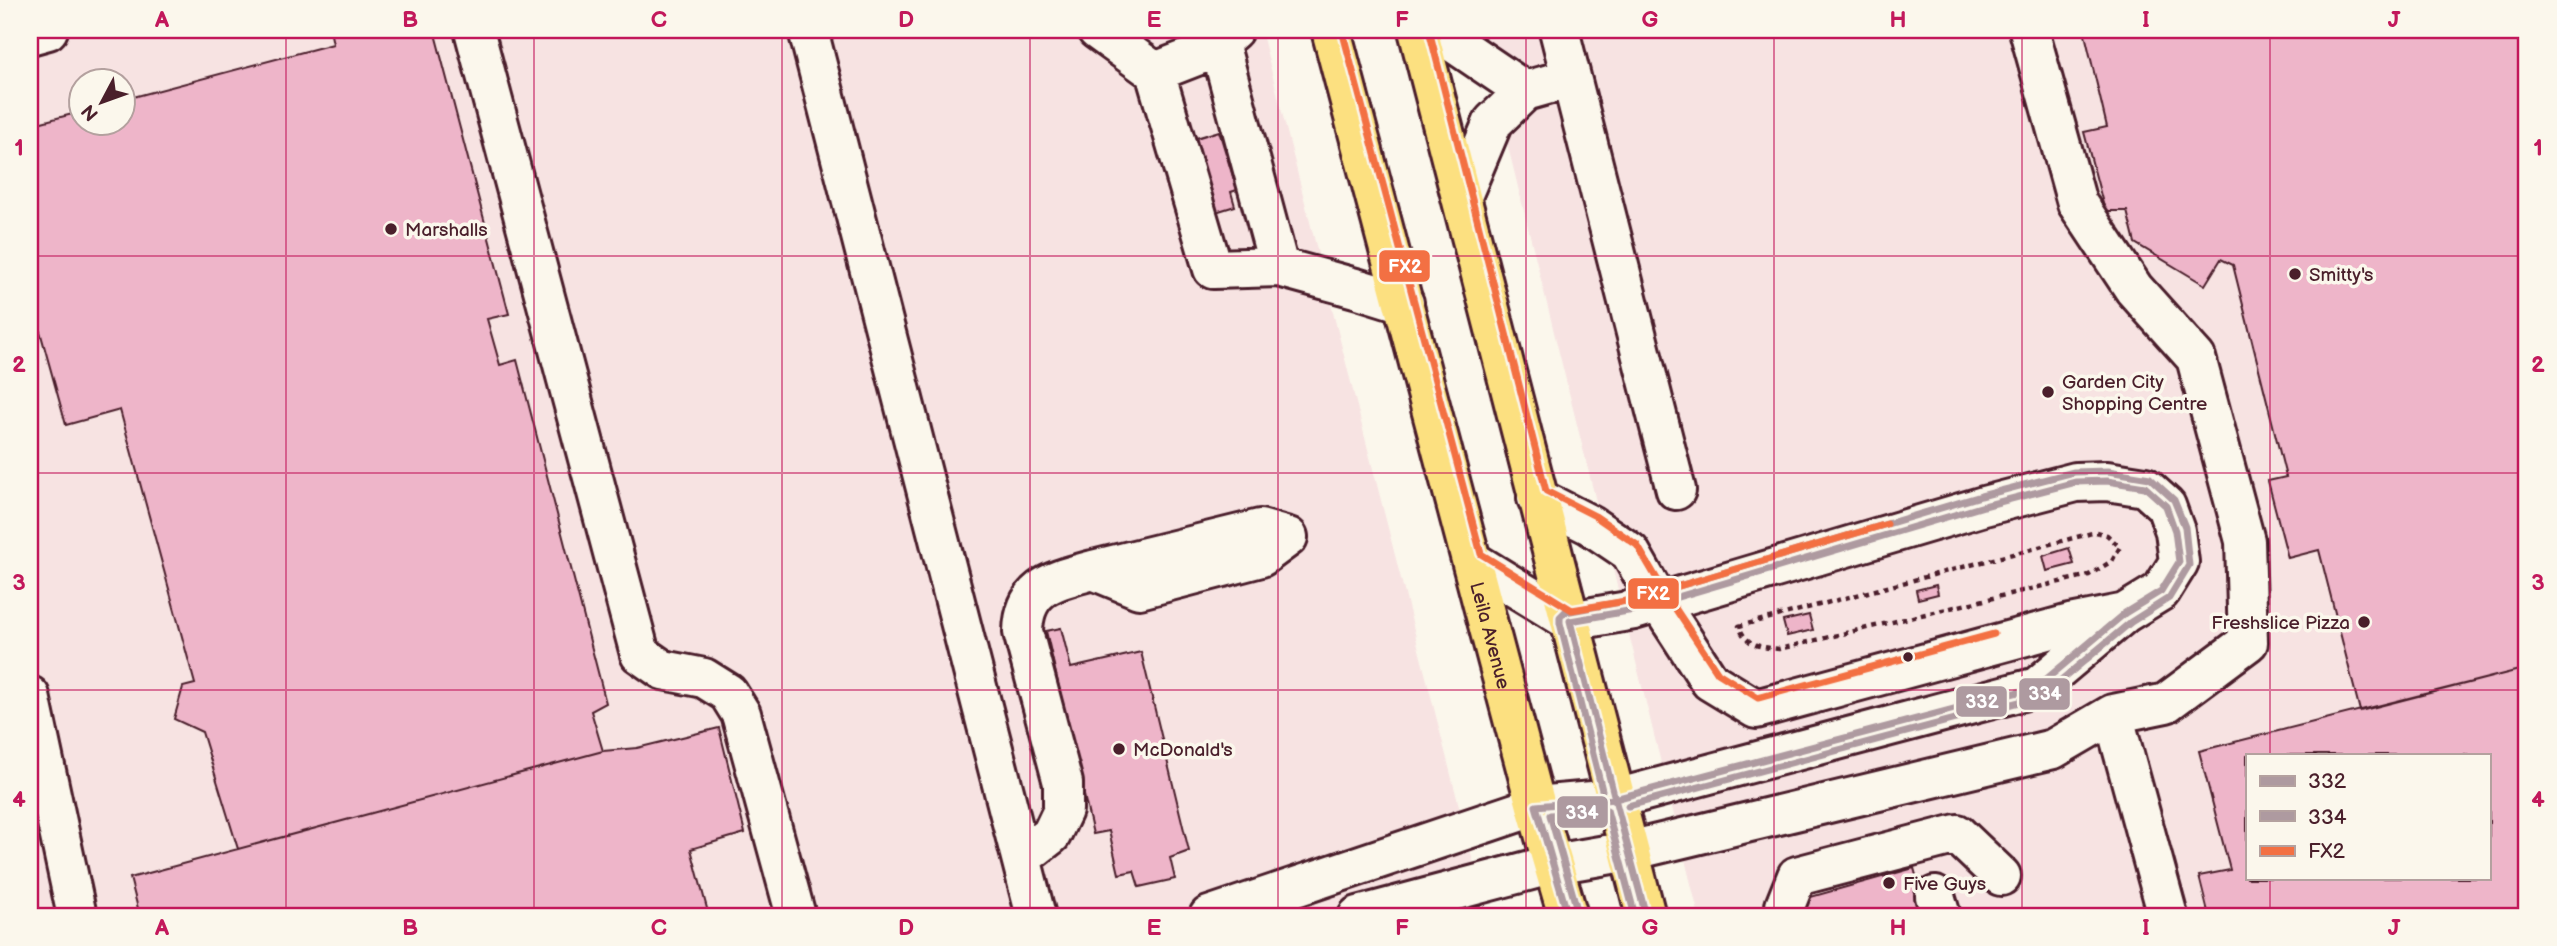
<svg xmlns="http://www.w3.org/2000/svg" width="2557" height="946" font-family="'Balsamiq Sans',sans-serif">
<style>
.built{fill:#f7e3e2;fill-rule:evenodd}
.building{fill:#eeb5c9;stroke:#4a1f2b;stroke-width:2;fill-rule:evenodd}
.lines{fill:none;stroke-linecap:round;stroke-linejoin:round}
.minor-casing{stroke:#4a1f2b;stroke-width:44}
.major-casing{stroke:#4a1f2b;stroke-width:44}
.path{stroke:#4a1f2b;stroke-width:4.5;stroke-dasharray:5 5;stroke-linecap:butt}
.minor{stroke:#fbf7ec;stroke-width:38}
.major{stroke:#fce080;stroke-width:38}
.bus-1-casing{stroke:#fbf7ec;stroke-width:12}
.bus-2-casing{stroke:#fbf7ec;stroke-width:12}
.bus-3-casing{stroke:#fbf7ec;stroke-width:12}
.bus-1{stroke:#ae9aa0;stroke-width:7}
.bus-2{stroke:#ae9aa0;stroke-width:7}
.bus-3{stroke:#f37043;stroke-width:7}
.grid{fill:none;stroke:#c2185b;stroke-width:2;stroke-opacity:0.55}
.poi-dot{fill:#4a1f2b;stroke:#fbf7ec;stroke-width:2.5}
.labels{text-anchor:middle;stroke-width:7;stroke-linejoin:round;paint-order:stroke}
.poi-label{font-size:19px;fill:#4a1f2b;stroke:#fbf7ec;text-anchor:start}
.street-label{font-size:19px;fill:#4a1f2b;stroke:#fbf7ec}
.line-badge{stroke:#fbf7ec;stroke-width:2.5}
.badge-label{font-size:19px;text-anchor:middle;font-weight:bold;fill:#fff}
.neatline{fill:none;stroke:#c2185b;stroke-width:2.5}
.grid-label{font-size:23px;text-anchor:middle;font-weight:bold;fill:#c2185b}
</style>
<rect width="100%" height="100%" fill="#fbf7ec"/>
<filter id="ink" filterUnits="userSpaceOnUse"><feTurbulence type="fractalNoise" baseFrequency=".0143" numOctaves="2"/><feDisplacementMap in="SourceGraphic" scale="14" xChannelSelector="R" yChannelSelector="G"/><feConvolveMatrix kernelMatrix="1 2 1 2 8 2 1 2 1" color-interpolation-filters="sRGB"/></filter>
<g filter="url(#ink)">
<path class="built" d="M 30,30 L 1261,30 L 1487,916 L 30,916 ZM 80,80 L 122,80 L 122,122 L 80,122 Z
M 1479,30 L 2527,30 L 2527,916 L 1699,916 ZM 2247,755 L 2489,755 L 2489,878 L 2247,878 Z"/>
<path class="building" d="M 330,30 L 434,30 L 509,314 L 487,319 L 500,365 L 517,360 L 606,703 L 591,711 L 603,751 L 238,849 L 202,732 L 174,719 L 183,687 L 195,684 L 120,410 L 66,425 L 30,295 L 30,125 L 80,112 L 80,122 L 122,122 L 122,100 L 333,44 Z
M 2084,30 L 2527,30 L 2527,668 L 2360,711 L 2319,550 L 2288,558 L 2268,481 L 2286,477 L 2233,265 L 2221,259 L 2205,285 L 2135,243 L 2127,211 L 2105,211 L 2084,132 L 2107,127 Z
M 1219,131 L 1237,190 L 1231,192 L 1235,206 L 1209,214 L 1180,143 Z
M 2069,548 L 2074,564 L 2047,571 L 2043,556 Z
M 1936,585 L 1938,594 L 1918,599 L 1916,590 Z
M 1809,615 L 1813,630 L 1787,636 L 1783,621 Z
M 1061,628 L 1071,668 L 1141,652 L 1189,851 L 1170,858 L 1175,879 L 1139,887 L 1134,871 L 1119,874 L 1109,831 L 1093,834 L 1046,631 Z
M 2527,668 L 2527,916 L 2209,916 L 2199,876 L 2230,870 L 2199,751 ZM 2247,755 L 2489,755 L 2489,878 L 2247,878 Z
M 719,728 L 745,833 L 691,849 L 709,916 L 140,916 L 130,878 L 603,751 L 637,748 Z
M 1914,868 L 1927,916 L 1795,916 L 1807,898 Z"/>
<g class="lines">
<defs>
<path id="minor" d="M 474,30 L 640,654 L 663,670 L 704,678 L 728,693 L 741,714 L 796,916
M 808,30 L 1036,916
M 1097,30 L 1155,72 L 1213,269 L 1279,267 L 1359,289 L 1404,303
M 1435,30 L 1525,91
M 1559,30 L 1676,490
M 30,35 L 48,30
M 1219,43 L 1279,267
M 1155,72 L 1209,51 L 1233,30
M 1462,196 L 1493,122 L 1525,91 L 1571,78
M 1537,498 L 1590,525 L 1630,552 L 1658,601 L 1710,681 L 1756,709 L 2070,624 L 2121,614
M 1093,570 L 1260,529 L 1288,537
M 30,696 L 77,916
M 2113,714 L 2168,916
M 1020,854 L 1033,849 L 1051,835 L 1063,810 L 1063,783 L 1023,632 C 1024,585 1054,581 1093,570 L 1139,589 L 1261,557 L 1288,537
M 1935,896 L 1941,916
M 1209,916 L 1536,806 L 1615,799 L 2037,687 L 2125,613 L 2161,591 L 2179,562 L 2175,531 L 2166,506 L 2145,487 L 2107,481 L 2076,482 L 1984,506 L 1634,610 L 1570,621 L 1472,561
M 1358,916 L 1554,864 L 1629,851 L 2053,749 L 2113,714 L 2166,703 L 2248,642 L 2245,541 L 2196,358 L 2134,289 L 2077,203 L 2029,30
M 1786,916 L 1785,906 L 1797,876 L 1957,834 L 2001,876"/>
<g id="major">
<path id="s1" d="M 1331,30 L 1536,806 L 1568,916"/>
<path d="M 1418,30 L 1646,916"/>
</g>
</defs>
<use href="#minor" class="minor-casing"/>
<use href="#major" class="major-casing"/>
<path class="path" d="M 2096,532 L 2107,535 L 2120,547 L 2112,561 L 2089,575 L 1779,649 C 1760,647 1746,646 1739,626 Z"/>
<use href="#minor" class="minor"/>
<use href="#major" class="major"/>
<defs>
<path id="bus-1" d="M 2107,481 L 2145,487 L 2166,506 L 2175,531 L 2179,562 L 2161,591 L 2125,613 L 2037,687 L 1615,799 L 1570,621 L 1634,610 L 1984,506 L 2076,482 Z
M 1615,799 L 1646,916
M 1568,916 L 1536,806 L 1615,799"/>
<path id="bus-2" d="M 1602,790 L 1560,623 L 1560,617 L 1565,612 L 1632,600 L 1981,496 L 2074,472 L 2108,471 L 2150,478 L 2174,500 L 2185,527 L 2189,565 L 2169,598 L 2131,622 L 2042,696 L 1628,806
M 1578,913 L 1550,815 L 1607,810 L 1635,916"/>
<path id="bus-3" d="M 1342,30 L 1481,554 L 1572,610 L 1632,600 L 1887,524
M 1429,30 L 1546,491 L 1595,516 L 1637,545 L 1667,596 L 1718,673 L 1758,698 L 1994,634"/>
</defs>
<use href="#bus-1" class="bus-1-casing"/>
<use href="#bus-2" class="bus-2-casing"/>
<use href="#bus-3" class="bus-3-casing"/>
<use href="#bus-1" class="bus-1"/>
<use href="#bus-2" class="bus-2"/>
<use href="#bus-3" class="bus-3"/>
</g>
</g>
<path class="grid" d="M 286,30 L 286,916M 534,30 L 534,916M 782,30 L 782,916M 1030,30 L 1030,916M 1278,30 L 1278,916M 1526,30 L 1526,916M 1774,30 L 1774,916M 2022,30 L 2022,916M 2270,30 L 2270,755M 30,256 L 2527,256M 30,473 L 2527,473M 30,690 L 2527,690M 2270,878 L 2270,916"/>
<g class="poi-dot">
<circle cx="391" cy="229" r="7"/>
<circle cx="2295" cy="274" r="7"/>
<circle cx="2048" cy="392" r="7"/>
<circle cx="2364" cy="622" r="7"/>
<circle cx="1908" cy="657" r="6"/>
<circle cx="1119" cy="749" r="7"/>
<circle cx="1889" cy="883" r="7"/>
</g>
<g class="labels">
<g class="poi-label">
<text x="405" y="236">Marshalls</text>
<text x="2309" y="281">Smitty's</text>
<text x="2062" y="388">Garden City<tspan x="2062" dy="22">Shopping Centre</tspan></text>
<text x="2350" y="629" text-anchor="end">Freshslice Pizza</text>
<text x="1133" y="756">McDonald's</text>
<text x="1903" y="890">Five Guys</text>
</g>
<g class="street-label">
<text dy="7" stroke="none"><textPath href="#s1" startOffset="626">Leila Avenue</textPath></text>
</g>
</g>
<g class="line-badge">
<rect x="1378" y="249" width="53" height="34" rx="7" fill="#f37043"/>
<rect x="1627" y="577" width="53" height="33" rx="7" fill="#f37043"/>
<rect x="2018" y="677" width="53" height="34" rx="7" fill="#ae9aa0"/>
<rect x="1955" y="685" width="53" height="33" rx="7" fill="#ae9aa0"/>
<rect x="1556" y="795" width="53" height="34" rx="7" fill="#ae9aa0"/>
</g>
<g class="badge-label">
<text x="1405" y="273">FX2</text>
<text x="1653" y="600">FX2</text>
<text x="2045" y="700">334</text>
<text x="1982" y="708">332</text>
<text x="1582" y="819">334</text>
</g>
<rect width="2557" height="946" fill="none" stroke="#fbf7ec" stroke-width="77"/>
<rect x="2246" y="754" width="245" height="126" fill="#fbf7ec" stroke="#b4a19f" stroke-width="2"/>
<rect x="2260" y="776" width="35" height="10" fill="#ae9aa0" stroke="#b4a19f" stroke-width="2"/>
<text x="2308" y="788" font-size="21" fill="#4a1f2b">332</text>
<rect x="2260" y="811" width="35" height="10" fill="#ae9aa0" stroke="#b4a19f" stroke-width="2"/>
<text x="2308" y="824" font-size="21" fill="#4a1f2b">334</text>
<rect x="2260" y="846" width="35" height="10" fill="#f37043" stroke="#b4a19f" stroke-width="2"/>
<text x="2308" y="858" font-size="21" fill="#4a1f2b">FX2</text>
<g transform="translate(102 102) rotate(229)"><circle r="33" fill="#fbf7ec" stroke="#b4a19f" stroke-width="2"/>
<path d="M0-5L12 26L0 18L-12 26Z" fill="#4a1f2b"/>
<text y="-10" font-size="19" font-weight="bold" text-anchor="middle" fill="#4a1f2b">N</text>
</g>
<rect x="38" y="38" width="2480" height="870" class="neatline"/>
<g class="grid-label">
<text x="162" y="27">A</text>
<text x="410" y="27">B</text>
<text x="659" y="27">C</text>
<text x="906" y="27">D</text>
<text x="1154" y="27">E</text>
<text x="1402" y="27">F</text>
<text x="1650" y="27">G</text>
<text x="1898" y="27">H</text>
<text x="2146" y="27">I</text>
<text x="2394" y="27">J</text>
<text x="19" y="155">1</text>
<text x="2538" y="155">1</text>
<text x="19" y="372">2</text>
<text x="2538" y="372">2</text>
<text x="19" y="590">3</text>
<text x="2538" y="590">3</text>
<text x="19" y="807">4</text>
<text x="2538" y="807">4</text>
<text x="162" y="935">A</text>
<text x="410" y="935">B</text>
<text x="659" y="935">C</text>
<text x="906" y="935">D</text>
<text x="1154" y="935">E</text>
<text x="1402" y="935">F</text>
<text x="1650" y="935">G</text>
<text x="1898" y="935">H</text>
<text x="2146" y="935">I</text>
<text x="2394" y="935">J</text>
</g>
</svg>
